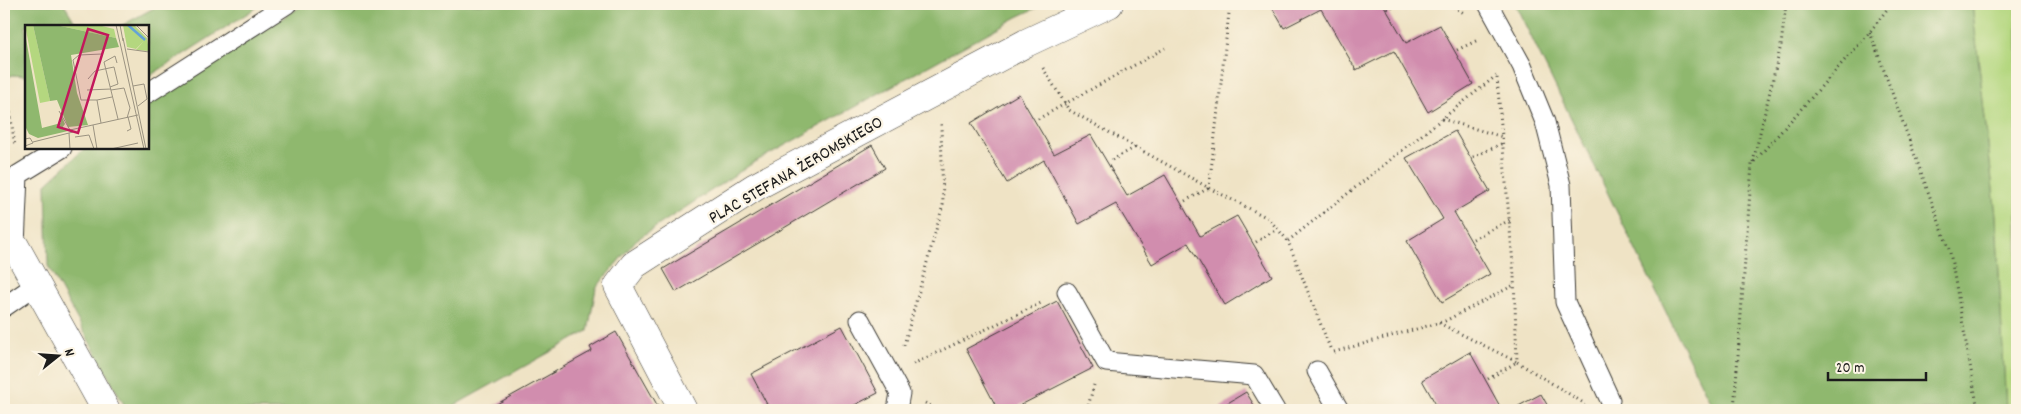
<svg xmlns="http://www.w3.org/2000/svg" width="2021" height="414" font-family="Dekko,sans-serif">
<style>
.green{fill:#b4d77f;stroke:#687a4e}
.forest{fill:#8fb86e;stroke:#566a45}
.building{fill:#d18dae}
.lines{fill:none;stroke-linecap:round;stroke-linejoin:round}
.service-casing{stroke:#3c3a35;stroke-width:21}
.minor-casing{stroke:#3c3a35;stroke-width:29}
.path{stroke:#3c3a35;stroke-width:3;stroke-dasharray:1 4;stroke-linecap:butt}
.service{stroke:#fff;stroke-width:19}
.minor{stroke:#fff;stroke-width:28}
.labels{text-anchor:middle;stroke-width:4.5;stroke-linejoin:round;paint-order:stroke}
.street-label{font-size:18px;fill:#1c1c1c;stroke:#fcf5e5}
.inset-river{fill:none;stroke:#64a3d6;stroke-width:2.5}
.inset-road{fill:none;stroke:#9b9381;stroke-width:1}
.view{fill:#c2185b;fill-opacity:0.15;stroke:#c2185b;stroke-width:2.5}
.inset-edge{fill:none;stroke:#1c1c1c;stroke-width:2.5}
</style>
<rect width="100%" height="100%" fill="#fcf5e5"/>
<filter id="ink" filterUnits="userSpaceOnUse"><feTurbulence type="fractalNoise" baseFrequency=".02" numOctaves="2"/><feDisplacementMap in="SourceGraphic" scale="10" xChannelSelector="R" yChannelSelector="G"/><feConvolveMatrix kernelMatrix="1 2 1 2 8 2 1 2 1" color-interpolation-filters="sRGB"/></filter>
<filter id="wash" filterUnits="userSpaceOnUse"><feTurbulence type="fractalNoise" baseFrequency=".0096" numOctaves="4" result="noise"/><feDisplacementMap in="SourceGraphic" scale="20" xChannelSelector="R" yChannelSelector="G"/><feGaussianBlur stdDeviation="1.12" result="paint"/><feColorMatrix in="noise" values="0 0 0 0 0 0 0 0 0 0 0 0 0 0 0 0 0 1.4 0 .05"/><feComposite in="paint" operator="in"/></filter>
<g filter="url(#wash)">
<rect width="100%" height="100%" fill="#efe3c5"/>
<path class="green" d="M 1972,4 L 2017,4 L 2017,410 L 2006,410 L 1996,216 Z"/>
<path class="forest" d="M 4,4 L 64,4 L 77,26 L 26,26 L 26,76 L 12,75 L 4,80 Z
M 161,4 L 262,4 L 148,77 L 148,26 L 121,26 Z
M 305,4 L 1045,4 L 1017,17 L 753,163 L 636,240 L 596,288 L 588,331 L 446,410 L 127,410 L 48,266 L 46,184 L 85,148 L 148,148 L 148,103 Z
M 1515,4 L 1972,4 L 1996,216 L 2006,410 L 1714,410 Z"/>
<g id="blocks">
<path class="building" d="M 1270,4 L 1383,4 L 1406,43 L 1440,25 L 1473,84 L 1428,112 L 1394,51 L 1356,70 L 1321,9 L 1284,28 Z
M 1019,94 L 1054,154 L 1091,135 L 1127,196 L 1165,175 L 1200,236 L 1237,216 L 1272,276 L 1225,305 L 1188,243 L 1152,264 L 1116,204 L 1079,224 L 1044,160 L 1007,183 L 971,123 Z
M 1455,131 L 1490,191 L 1454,212 L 1490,274 L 1442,302 L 1407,241 L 1443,219 L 1406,158 Z
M 872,145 L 885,168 L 676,292 L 663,269 Z
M 1057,301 L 1093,368 L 1011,410 L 998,410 L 966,349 Z
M 842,326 L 878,393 L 845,410 L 770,410 L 751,374 Z
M 616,332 L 660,410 L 486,410 L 592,351 L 590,347 Z
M 1470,352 L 1502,410 L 1439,410 L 1422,380 Z
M 1246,392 L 1257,410 L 1216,410 Z
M 1541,394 L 1550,410 L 1511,410 Z"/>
</g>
</g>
<g filter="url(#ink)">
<use href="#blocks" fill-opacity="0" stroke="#3c3a35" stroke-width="1"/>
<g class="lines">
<defs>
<path id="service" d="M 1488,4 L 1522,66 L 1545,122 L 1561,185 L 1565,302 L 1610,400
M 148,93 L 287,4
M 15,246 L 18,175 L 62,148
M 1067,292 L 1106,362 L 1254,375 L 1275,410
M 4,307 L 36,285
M 860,320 L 900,393 L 897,410
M 1317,371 L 1339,410"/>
<path id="minor" d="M 15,246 L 106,410
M 683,410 L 618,286 L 634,265 L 755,187 L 1026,43 L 1109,4"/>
</defs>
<use href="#service" class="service-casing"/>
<use href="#minor" class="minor-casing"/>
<path class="path" d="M 1230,4 L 1209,188 L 1268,218 L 1288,241
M 1449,4 L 1464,13
M 1387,9 L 1397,4
M 1870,32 L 1950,252 L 1978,410
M 1457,50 L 1478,40
M 4,68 L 15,147
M 1043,68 L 1069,110 L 1209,188
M 1497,78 L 1514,276 L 1517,362 L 1582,402
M 1038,119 L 1165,48
M 1442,119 L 1503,137
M 1473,157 L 1503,143
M 1112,160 L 1136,147
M 1753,162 L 1781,45 L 1786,4
M 1185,201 L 1209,188
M 1473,239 L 1510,220
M 1256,242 L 1277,229
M 1439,323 L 1517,362
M 904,345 L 943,205 L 941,124
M 1330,348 L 1288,241 L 1496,76
M 1334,352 L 1445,321 L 1514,285
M 913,364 L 1043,302
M 1488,379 L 1517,362
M 925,403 L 939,410
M 1087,410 L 1094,385
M 1576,410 L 1585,405
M 1734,410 L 1752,164 L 1870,32 L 1891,4"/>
<use href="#service" class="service"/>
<use href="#minor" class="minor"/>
</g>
</g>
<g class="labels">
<g class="street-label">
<text transform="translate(795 169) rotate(-30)" y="6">PLAC STEFANA ŻEROMSKIEGO</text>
</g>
</g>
<g transform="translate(25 25)">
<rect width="124" height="124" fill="#efe3c5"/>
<path d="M 0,0 L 8,0 L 25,76 L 15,78 ZM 31,0 L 73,0 L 89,4 L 91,13 ZM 98,0 L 109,0 L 122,13 L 124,26 L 111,25 L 119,16 L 111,24 L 102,22 Z" fill="#b4d77f"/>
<path d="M 8,0 L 31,0 L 91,13 L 94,22 L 46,30 L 52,68 L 63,100 L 43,102 L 32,75 L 25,76 ZM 0,8 L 17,103 L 36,98 L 35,87 L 40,99 L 37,103 L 43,106 L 13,113 L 4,109 L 0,101 Z" fill="#8fb86e"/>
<path class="inset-river" d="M 103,0 L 120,15"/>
<path class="inset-road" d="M 91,0 L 119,124M 95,0 L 98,16M 111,0 L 124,13M 98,13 L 121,124M 102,24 L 124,27M 92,38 L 90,31 L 79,37 L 93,94M 63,54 L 70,46 L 89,42 L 93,59 L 85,62M 108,61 L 119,59 L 122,74 L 113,81M 62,65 L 86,64M 86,65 L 99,63 L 105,83 L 102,93M 72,75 L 56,75 L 48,35 L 54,30 L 77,29M 34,86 L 45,105 L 113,90M 76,98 L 72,75 L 87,72M 68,100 L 72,124M 102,106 L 106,104 L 103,92M 44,108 L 45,124M 50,112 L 64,110 L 69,124M 0,114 L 5,113 L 8,118 L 0,121M 8,117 L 48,107M 86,124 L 113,118"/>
<path class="view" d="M 63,4 L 83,10 L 53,108 L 33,102 Z"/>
<rect width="124" height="124" class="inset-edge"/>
</g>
<rect width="2021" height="414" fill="none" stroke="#fcf5e5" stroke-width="20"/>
<g transform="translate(58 356) rotate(73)" stroke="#fcf5e5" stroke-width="4" paint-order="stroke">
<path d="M0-4L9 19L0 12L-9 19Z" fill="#1c1c1c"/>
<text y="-8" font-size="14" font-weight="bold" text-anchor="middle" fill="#1c1c1c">N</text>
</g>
<path d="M1828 372v8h98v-8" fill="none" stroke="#1c1c1c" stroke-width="2.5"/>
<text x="1836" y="372" font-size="15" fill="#1c1c1c" stroke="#fcf5e5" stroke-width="4" paint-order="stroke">20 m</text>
</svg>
